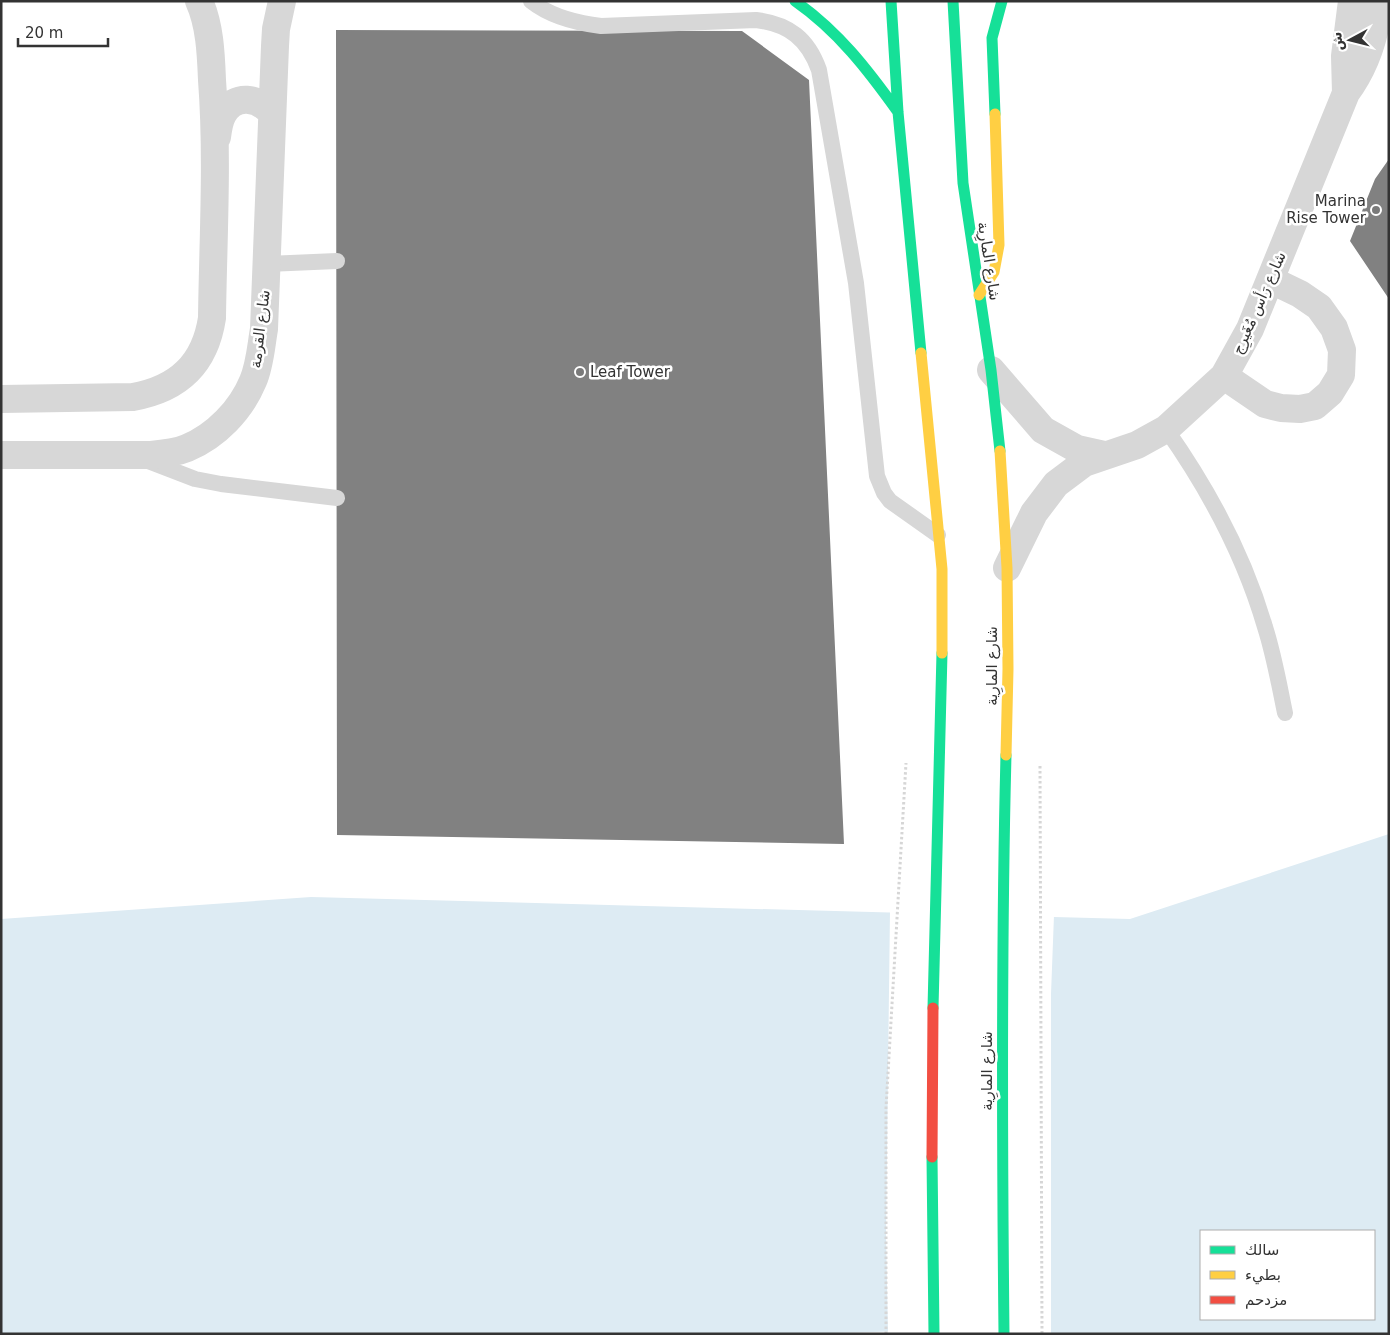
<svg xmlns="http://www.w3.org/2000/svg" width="1390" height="1335" font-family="'DejaVu Sans',Cairo,sans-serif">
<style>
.water{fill:#ddebf3;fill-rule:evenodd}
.pier{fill:#fff}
.building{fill:#818181}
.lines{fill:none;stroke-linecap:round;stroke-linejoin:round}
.path{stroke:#d6d6d6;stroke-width:3;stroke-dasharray:2.5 2.5;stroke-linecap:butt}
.lane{stroke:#d7d7d7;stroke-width:16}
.street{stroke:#d7d7d7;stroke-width:28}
.fast{stroke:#16e098;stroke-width:11}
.slow{stroke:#ffcf43;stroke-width:11}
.jam{stroke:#f24e42;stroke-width:11}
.poi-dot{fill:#7a7a7a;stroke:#fff;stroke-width:2}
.labels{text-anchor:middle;stroke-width:5;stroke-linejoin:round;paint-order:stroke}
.poi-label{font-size:15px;fill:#333;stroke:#fff;text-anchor:end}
.street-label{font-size:15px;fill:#333;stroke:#fff}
</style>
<rect width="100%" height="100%" fill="#fff"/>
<path class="water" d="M 1389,834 L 1389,1334 L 1036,1334 L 1034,1328 L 789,1334 L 1,1334 L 1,919 L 311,897 L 1130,919 ZM 1201,1231 L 1374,1231 L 1374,1319 L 1201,1319 Z"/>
<path class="pier" d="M 890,910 L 1054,915 L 1051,994 L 1051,1334 L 1034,1334 L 1033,1331 L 888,1334 L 886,1234 Z"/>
<path class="building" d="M 336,30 L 742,31 L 809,80 L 844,844 L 337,835 Z
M 1389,159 L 1389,299 L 1350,241 L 1375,179 Z"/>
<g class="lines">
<path class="path" d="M 1040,766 L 1042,1334
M 886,1334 L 886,1108 L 906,763"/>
<path class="lane" d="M 531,1 C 551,17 576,23 601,26 L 756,20 C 789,24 808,39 819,70 L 856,283 L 877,476 L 884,493 L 890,501 L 938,535
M 267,264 L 337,261
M 1166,429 C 1209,490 1244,555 1265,627 C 1274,655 1279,684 1285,713
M 143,459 L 195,479 L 221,484 L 337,498"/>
<path class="street" d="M 1346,93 L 1345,56 L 1352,1
M 217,137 C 218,129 219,121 223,114 C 235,93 259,97 272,114
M 991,370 L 1043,430 L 1077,449 L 1104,455
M 1224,376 L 1265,404 L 1281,408 L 1300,409 L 1315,406 L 1330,393 L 1341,375 L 1342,350 L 1334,328 L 1319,307 L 1300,294 L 1271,280
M 1,399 L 133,397 C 178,389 205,364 212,318 C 213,239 218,159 212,80 C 211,55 210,25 199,1
M 1,455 L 150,455 C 162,454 175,453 187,448 C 216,436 241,410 253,381 C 260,365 261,346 264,329 L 275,46 L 276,29 L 282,1
M 1007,568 L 1034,513 L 1056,484 L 1084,463 L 1137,445 L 1166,429 L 1224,376 L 1250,329 L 1346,93 C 1366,66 1376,35 1379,1"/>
<path class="fast" d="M 795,1 C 838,31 868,70 898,112
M 891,1 L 898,112 L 921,353
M 953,1 L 963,183 L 991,370 L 1000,451
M 995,114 L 992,38 L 1002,1
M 933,1008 L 942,653
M 932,1157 L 934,1334
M 1004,1334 C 1002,1141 1001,948 1006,755"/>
<path class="slow" d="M 979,295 L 994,272 L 999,245 L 995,114
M 921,353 L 942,569 L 942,653
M 1000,451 L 1007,568 L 1008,669 L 1006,755"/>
<path class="jam" d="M 932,1157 L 933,1008"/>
</g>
<g class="poi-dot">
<circle cx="1376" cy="210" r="5"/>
<circle cx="580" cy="372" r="5"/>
</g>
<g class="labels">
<g class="poi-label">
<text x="1366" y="206">Marina<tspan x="1366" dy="17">Rise Tower</tspan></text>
<text x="590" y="377" text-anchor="start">Leaf Tower</text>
</g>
<g class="street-label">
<text transform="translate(989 261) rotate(81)" y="5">شارع المارِية</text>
<text transform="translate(1259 303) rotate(-66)" y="5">شارع رَأس مُغَيرِج</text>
<text transform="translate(260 329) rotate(-83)" y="5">شارع القرمة</text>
<text transform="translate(992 666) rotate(-90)" y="5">شارع المارِية</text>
<text transform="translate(987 1071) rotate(-90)" y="5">شارع المارِية</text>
</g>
</g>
<rect width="1390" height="1335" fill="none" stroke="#333333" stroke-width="5"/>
<rect x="1200" y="1230" width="175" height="90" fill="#ffffff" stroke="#adadad"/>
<rect x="1210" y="1246" width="25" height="8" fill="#16e098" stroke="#adadad"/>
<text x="1245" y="1255" font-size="15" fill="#333333">سالك</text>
<rect x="1210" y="1271" width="25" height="8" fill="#ffcf43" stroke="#adadad"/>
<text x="1245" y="1280" font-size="15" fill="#333333">بطيء</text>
<rect x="1210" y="1296" width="25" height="8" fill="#f24e42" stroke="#adadad"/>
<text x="1245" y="1305" font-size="15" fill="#333333">مزدحم</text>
<g transform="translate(1350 40) rotate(263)" stroke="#ffffff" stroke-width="4" paint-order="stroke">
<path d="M0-4L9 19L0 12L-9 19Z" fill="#333333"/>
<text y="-8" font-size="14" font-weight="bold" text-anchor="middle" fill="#333333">ش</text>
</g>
<path d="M18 38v8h90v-8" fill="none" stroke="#333333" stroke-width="2.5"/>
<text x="25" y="38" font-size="15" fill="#333333" stroke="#ffffff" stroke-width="4" paint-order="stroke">20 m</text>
</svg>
